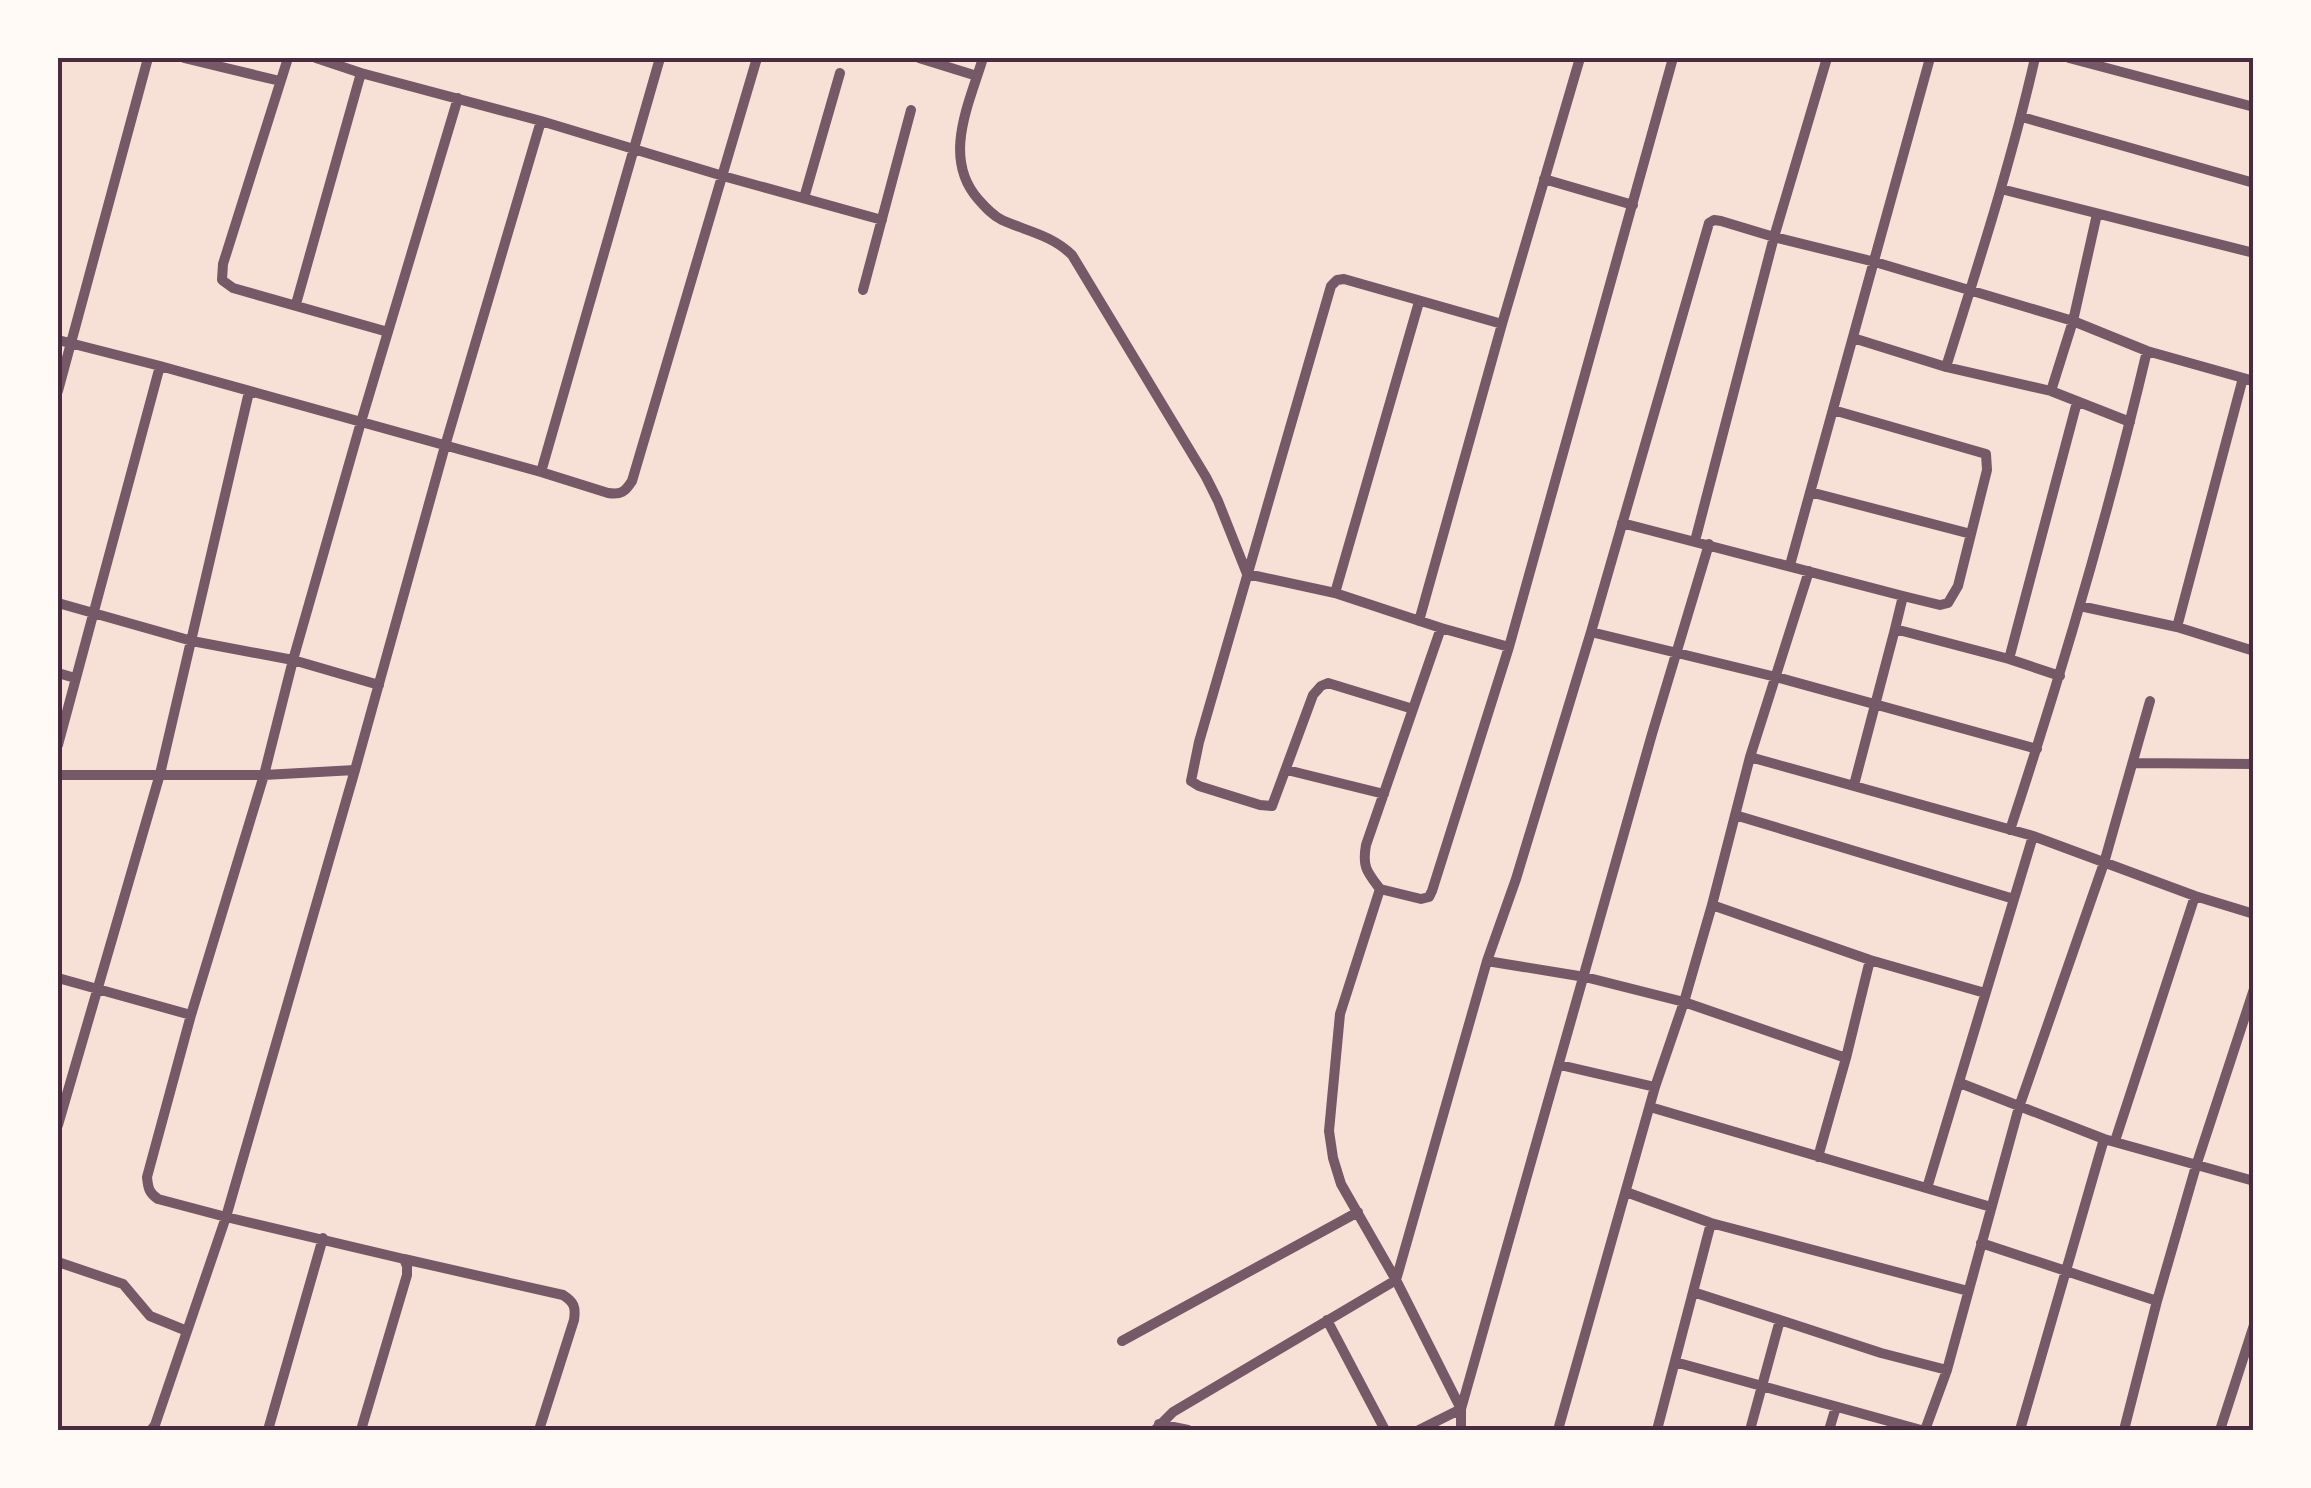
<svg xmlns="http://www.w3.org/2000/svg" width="2311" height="1488" font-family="'Work Sans',sans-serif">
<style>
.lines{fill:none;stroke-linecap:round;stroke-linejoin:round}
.minor{stroke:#755966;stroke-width:10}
.neatline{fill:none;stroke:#4a2c40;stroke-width:4}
</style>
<rect width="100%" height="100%" fill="#f7e1d7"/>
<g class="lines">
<path class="minor" d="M 184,58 L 280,81
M 288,58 L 223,264 L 222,280 L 233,288 L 388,332
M 316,58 L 361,73 L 541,121 L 723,176 L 882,220
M 919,58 L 977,76
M 983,58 C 969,104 942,158 978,199 C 985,207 992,215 1002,220 C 1026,231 1052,235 1072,255 L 1206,477 L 1218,501 L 1247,574 L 1335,593 L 1441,628 L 1509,647
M 2069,58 L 2254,107
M 2022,117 L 2254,183
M 1544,179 L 1633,205
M 2001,189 L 2254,253
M 804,198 L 840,73
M 863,290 L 911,110
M 296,304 L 361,73
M 1853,338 L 1946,367 L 2051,391 L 2130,422
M 58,340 L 160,366 L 541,472 L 608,493 C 621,495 625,492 632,481 L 757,58
M 1946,367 C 1978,265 2011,163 2035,58
M 58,391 L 148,58
M 2051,391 L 2073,321 L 2097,214
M 541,472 L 660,58
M 1810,492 L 1971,534
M 1622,523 L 1903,596 L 1940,605 L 1948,603 L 1958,586 L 1987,470 L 1986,454 L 1833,410
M 1695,541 L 1774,237 L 1827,58
M 1790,565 L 1930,58
M 1335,593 L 1419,302
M 58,603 L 192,641 L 293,660 L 379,685
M 2080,606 L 2177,627 L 2254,651
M 1419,621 L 1502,324 L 1580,58
M 2177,627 L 2243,378
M 1441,628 L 1366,845 C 1362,867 1367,872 1380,889 L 1340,1014 L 1329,1131 L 1333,1158 L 1341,1184 L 1396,1280 L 1461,1409 L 1461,1430
M 1895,629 L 1903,596
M 1591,632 L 1776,677 L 2037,749
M 2009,659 L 2077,402
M 58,673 L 75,678
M 1413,709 L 1328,683 L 1321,686 L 1313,695 L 1272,806 L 1260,805 L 1199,786 L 1191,781 L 1199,742 L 1331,286 L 1337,280 L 1344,279 L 1502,324
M 58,745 L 160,366
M 1750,757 L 2033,836 L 2195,896 L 2254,914
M 2134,763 L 2254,764
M 1287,770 L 1384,794
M 58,775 L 264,775 L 355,770
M 1854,785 L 1895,629 L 2009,659 L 2060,676
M 1735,815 L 2014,899
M 2010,830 C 2062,672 2109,512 2147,351
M 1380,889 L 1421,899 L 1429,897 L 1432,891 L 1509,647 L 1673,58
M 1712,905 L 1870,960 L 1985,993
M 1487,961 L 1585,977 L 1684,1002 L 1846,1058
M 58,978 L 191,1015
M 1560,1065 L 1655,1087
M 1960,1083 L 2104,1139 L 2254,1181
M 1650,1107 L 1991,1207
M 58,1125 L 160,774 L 249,392
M 2115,1141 L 2195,896
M 1818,1157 L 1846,1058 L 1870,960
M 1927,1188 L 2033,836
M 1626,1192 L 1711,1223 L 1968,1291
M 1981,1243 L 2157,1301
M 404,1259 L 563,1295 C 574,1302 576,1307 574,1320 L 539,1430
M 58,1262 L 123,1284 L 150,1316 L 187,1331
M 1693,1292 L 1780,1320
M 1327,1320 L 1385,1430
M 1122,1341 L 1358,1212
M 1675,1362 L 1921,1430
M 1159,1424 L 1188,1430
M 151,1430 L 155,1425 L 226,1217 L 355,770 L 445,446 L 541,121
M 268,1430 L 323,1238
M 361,1430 L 407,1275 L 407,1266 L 404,1259 L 226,1217 L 158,1199 C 149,1193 148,1188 147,1177 L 191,1015 L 264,775 L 293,660 L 361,422 L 458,98
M 1155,1430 L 1173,1412 L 1396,1280 L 1487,961 L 1516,879 L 1591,632 L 1709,223 L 1714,220 L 1721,221 L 1774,237 L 1875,262 L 2073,321 L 2147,351 L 2254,381
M 1419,1430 L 1461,1409 L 1652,734 L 1709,544
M 1558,1430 L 1655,1087 L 1684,1002 L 1712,905 L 1750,757 L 1809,571
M 1657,1430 L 1711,1223
M 1750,1430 L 1780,1320 L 1881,1353 L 1947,1370
M 1829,1430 L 1836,1407
M 1925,1430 L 1947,1370 L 2019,1107 L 2104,863 L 2150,701
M 2020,1430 L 2104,1139
M 2124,1430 L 2157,1301 L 2196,1166 L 2254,989
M 2220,1430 L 2254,1325"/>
</g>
<rect width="2311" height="1488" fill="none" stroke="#fffaf5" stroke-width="120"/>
<rect x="60" y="60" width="2191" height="1368" class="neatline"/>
</svg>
